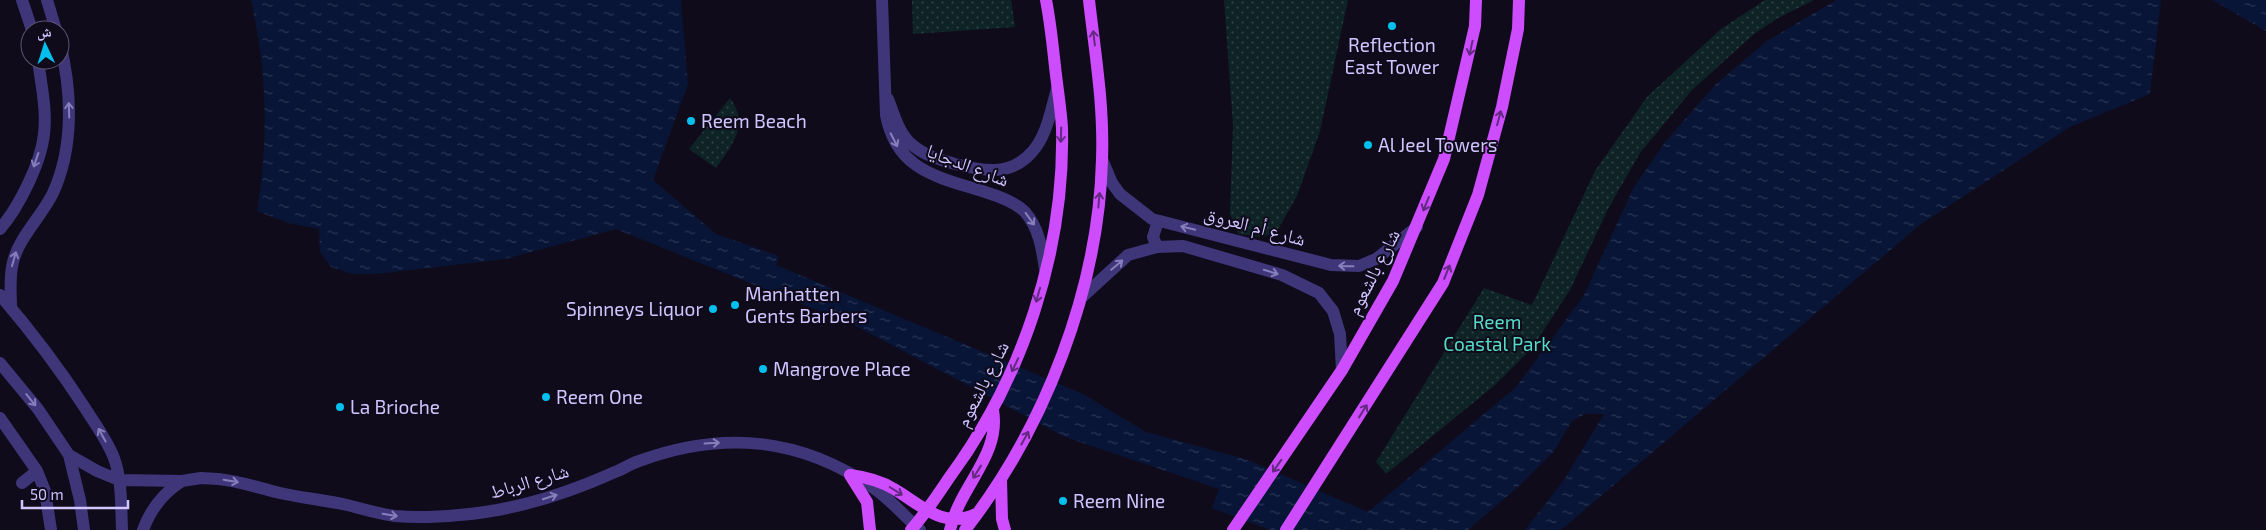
<svg xmlns="http://www.w3.org/2000/svg" width="2266" height="530" font-family="'Exo 2','Noto Naskh Arabic',sans-serif">
<style>
.park{fill:url(#park-dots)}
.water{fill:url(#water-ripples)}
.lines{fill:none;stroke-linecap:round;stroke-linejoin:round}
.minor{stroke:#3f367a;stroke-width:12}
.major{stroke:#cd4dfe;stroke-width:12}
.oneway{stroke:#642981}
.oneway2{stroke:#887ebc}
.poi-dot{fill:#02bfee;stroke:#0f0b1b;stroke-width:2}
.labels{text-anchor:middle;stroke-width:4;stroke-linejoin:round;paint-order:stroke}
.poi-label{font-size:19px;fill:#d1c5ff;stroke:#0f0b1b;text-anchor:start}
.street-label{font-size:19px;fill:#d1c5ff;stroke:#0f0b1b}
.park-label{font-size:19px;fill:#53ddc8;stroke:#0f0b1b}
</style>
<defs>
<pattern id="park-dots" width="8" height="8" patternUnits="userSpaceOnUse" patternTransform="scale(1.25)"><rect width="8" height="8" fill="#0e2325"/><path d="M2 2h.1M6 6h.1" fill="none" stroke="#304146" stroke-width="1.8" stroke-linecap="round"/></pattern>
<pattern id="water-ripples" width="26" height="14" patternUnits="userSpaceOnUse" patternTransform="scale(1.25)"><rect width="26" height="14" fill="#081537"/><path d="M2 4q2-2 4 0t4 0M15 11q2-2 4 0t4 0" fill="none" stroke="#2b3655"/></pattern>
</defs>
<rect width="100%" height="100%" fill="#0f0b1b"/>
<path class="park" d="M 912,0 L 1011,0 L 1015,27 L 913,34 Z
M 1224,0 L 1348,0 L 1320,131 L 1297,196 L 1277,231 L 1264,237 L 1238,234 L 1230,214 L 1233,124 Z
M 1765,0 L 1814,0 L 1778,18 L 1754,34 L 1692,90 L 1640,153 L 1608,209 L 1570,290 L 1532,348 L 1495,385 L 1386,474 L 1376,462 L 1484,288 L 1532,305 L 1595,171 L 1647,97 L 1721,29 Z
M 730,98 C 750,125 732,145 716,168 L 689,149 Z"/>
<path class="water" d="M 251,0 L 681,0 L 688,84 L 653,180 L 716,234 L 779,256 L 776,265 L 1083,394 L 1146,432 L 1248,460 L 1368,512 L 1516,387 L 1583,297 L 1634,187 L 1665,142 L 1716,84 L 1767,41 L 1836,0 L 2161,0 L 2150,94 L 2070,127 L 1921,224 L 1561,530 L 1525,530 L 1564,480 L 1604,414 L 1585,414 L 1572,421 L 1554,451 L 1519,486 L 1468,530 L 1270,530 L 1212,508 L 1219,489 L 1065,437 L 854,325 L 616,229 L 505,259 L 375,274 L 352,274 L 331,267 L 320,252 L 319,229 L 288,223 L 257,211 C 269,141 267,70 251,0 Z
M 2212,0 L 2266,0 L 2266,31 Z"/>
<g class="lines">
<path class="minor" d="M 22,0 L 32,30
M 47,0 L 56,30
M 882,0 L 886,115 C 897,172 939,177 988,193 C 1001,197 1015,202 1025,212 C 1039,228 1042,249 1045,269
M 888,99 C 894,114 898,131 910,143 C 923,155 938,159 955,164 C 983,171 1010,177 1032,152 C 1047,136 1051,109 1057,89
M 1102,159 L 1112,183 L 1120,194 L 1152,219 L 1331,265 L 1359,266 L 1376,259 L 1417,227
M 0,229 C 19,207 41,163 44,134 C 47,110 41,84 38,60
M 1157,247 L 1153,237 L 1158,221
M 0,295 C 31,331 59,368 85,408 C 95,424 107,440 114,458 C 122,480 121,506 122,530
M 1081,298 L 1128,255 L 1157,247 L 1183,246 L 1282,275 L 1319,293 L 1333,311 L 1340,334 L 1342,370
M 11,308 C 11,293 9,277 13,262 C 19,237 42,216 53,193 C 74,147 72,92 60,43
M 0,363 L 38,409 L 69,455 L 80,500 L 84,530
M 0,418 L 37,471 L 45,491 L 51,530
M 69,455 L 97,471 L 119,480 L 182,481 L 201,478 L 218,479 C 239,481 259,488 280,493 C 302,498 325,500 347,505 C 363,509 378,514 395,516 C 416,518 438,517 459,515 C 513,511 566,494 615,472 C 623,469 630,464 639,461 C 723,430 801,437 875,489 C 892,501 905,517 920,530
M 22,483 L 37,471
M 143,530 C 151,508 163,493 182,481"/>
<path class="major" d="M 850,475 C 866,477 881,481 894,489 C 920,504 943,530 976,514
M 850,475 L 867,502 L 870,530
M 1001,480 L 1002,519 L 1005,530
M 911,530 C 925,514 937,496 949,478 C 1022,379 1065,252 1062,128 C 1061,110 1058,92 1056,75 C 1053,50 1051,25 1046,0
M 950,530 C 960,485 1001,456 993,410
M 965,530 C 1045,428 1099,288 1102,159 C 1104,105 1095,53 1089,0
M 1233,530 L 1342,370 L 1393,281 L 1444,159 L 1475,26 L 1476,0
M 1286,530 L 1443,283 L 1478,195 L 1502,107 L 1518,29 L 1519,0"/>
</g>
<defs><path id="oneway-shaft" d="M-6 0H5M1.5-3L5.5 0L1.5 3" fill="none" stroke-width="1.6" stroke-linecap="round" stroke-linejoin="round" transform="scale(1.25)"/></defs>
<g class="oneway">
<use href="#oneway-shaft" transform="translate(1094 38) rotate(-97)"/>
<use href="#oneway-shaft" transform="translate(1471 48) rotate(102)"/>
<use href="#oneway-shaft" transform="translate(1499 118) rotate(-75)"/>
<use href="#oneway-shaft" transform="translate(1061 135) rotate(92)"/>
<use href="#oneway-shaft" transform="translate(1099 200) rotate(-85)"/>
<use href="#oneway-shaft" transform="translate(1426 204) rotate(112)"/>
<use href="#oneway-shaft" transform="translate(1447 272) rotate(-68)"/>
<use href="#oneway-shaft" transform="translate(1038 295) rotate(106)"/>
<use href="#oneway-shaft" transform="translate(1015 365) rotate(115)"/>
<use href="#oneway-shaft" transform="translate(1363 411) rotate(-58)"/>
<use href="#oneway-shaft" transform="translate(1025 438) rotate(-61)"/>
<use href="#oneway-shaft" transform="translate(1277 466) rotate(125)"/>
<use href="#oneway-shaft" transform="translate(977 472) rotate(122)"/>
<use href="#oneway-shaft" transform="translate(896 491) rotate(32)"/>
</g>
<g class="oneway2">
<use href="#oneway-shaft" transform="translate(69 110) rotate(-92)"/>
<use href="#oneway-shaft" transform="translate(894 140) rotate(63)"/>
<use href="#oneway-shaft" transform="translate(36 160) rotate(109)"/>
<use href="#oneway-shaft" transform="translate(1030 219) rotate(54)"/>
<use href="#oneway-shaft" transform="translate(1188 228) rotate(-166)"/>
<use href="#oneway-shaft" transform="translate(14 259) rotate(-74)"/>
<use href="#oneway-shaft" transform="translate(1117 265) rotate(-40)"/>
<use href="#oneway-shaft" transform="translate(1346 266) rotate(-179)"/>
<use href="#oneway-shaft" transform="translate(1271 272) rotate(17)"/>
<use href="#oneway-shaft" transform="translate(31 400) rotate(51)"/>
<use href="#oneway-shaft" transform="translate(102 435) rotate(-119)"/>
<use href="#oneway-shaft" transform="translate(712 443) rotate(-3)"/>
<use href="#oneway-shaft" transform="translate(231 481) rotate(10)"/>
<use href="#oneway-shaft" transform="translate(550 497) rotate(-18)"/>
<use href="#oneway-shaft" transform="translate(390 515) rotate(9)"/>
</g>
<g class="poi-dot">
<circle cx="1392" cy="26" r="5"/>
<circle cx="691" cy="121" r="5"/>
<circle cx="1368" cy="145" r="5"/>
<circle cx="735" cy="305" r="5"/>
<circle cx="713" cy="309" r="5"/>
<circle cx="763" cy="369" r="5"/>
<circle cx="546" cy="397" r="5"/>
<circle cx="340" cy="407" r="5"/>
<circle cx="1063" cy="501" r="5"/>
</g>
<g class="labels">
<g class="poi-label">
<text x="1392" y="52" text-anchor="middle">Reflection<tspan x="1392" dy="22">East Tower</tspan></text>
<text x="701" y="128">Reem Beach</text>
<text x="1378" y="152">Al Jeel Towers</text>
<text x="745" y="301">Manhatten<tspan x="745" dy="22">Gents Barbers</tspan></text>
<text x="703" y="316" text-anchor="end">Spinneys Liquor</text>
<text x="773" y="376">Mangrove Place</text>
<text x="556" y="404">Reem One</text>
<text x="350" y="414">La Brioche</text>
<text x="1073" y="508">Reem Nine</text>
</g>
<g class="street-label">
<text transform="translate(968 165) rotate(21)" y="7">شارع الدجايا</text>
<text transform="translate(1255 226) rotate(15)" y="7">شارع أم العروق</text>
<text transform="translate(1373 272) rotate(-63)" y="7">شارع بالشعوم</text>
<text transform="translate(982 384) rotate(-63)" y="7">شارع بالشعوم</text>
<text transform="translate(529 481) rotate(-16)" y="7">شارع الرباط</text>
</g>
<g class="park-label">
<text x="1497" y="329">Reem<tspan x="1497" dy="22">Coastal Park</tspan></text>
</g>
</g>
<g transform="translate(45 45) rotate(356)"><circle r="24" fill="#0f0b1b" stroke="#5d5576"/>
<path d="M0-4L9 19L0 12L-9 19Z" fill="#02bfee"/>
<text y="-8" font-size="14" font-weight="bold" text-anchor="middle" fill="#d1c5ff">ش</text>
</g>
<path d="M22 500v8h106v-8" fill="none" stroke="#d1c5ff" stroke-width="2.5"/>
<text x="30" y="500" font-size="15" fill="#d1c5ff" stroke="#0f0b1b" stroke-width="4" paint-order="stroke">50 m</text>
</svg>
